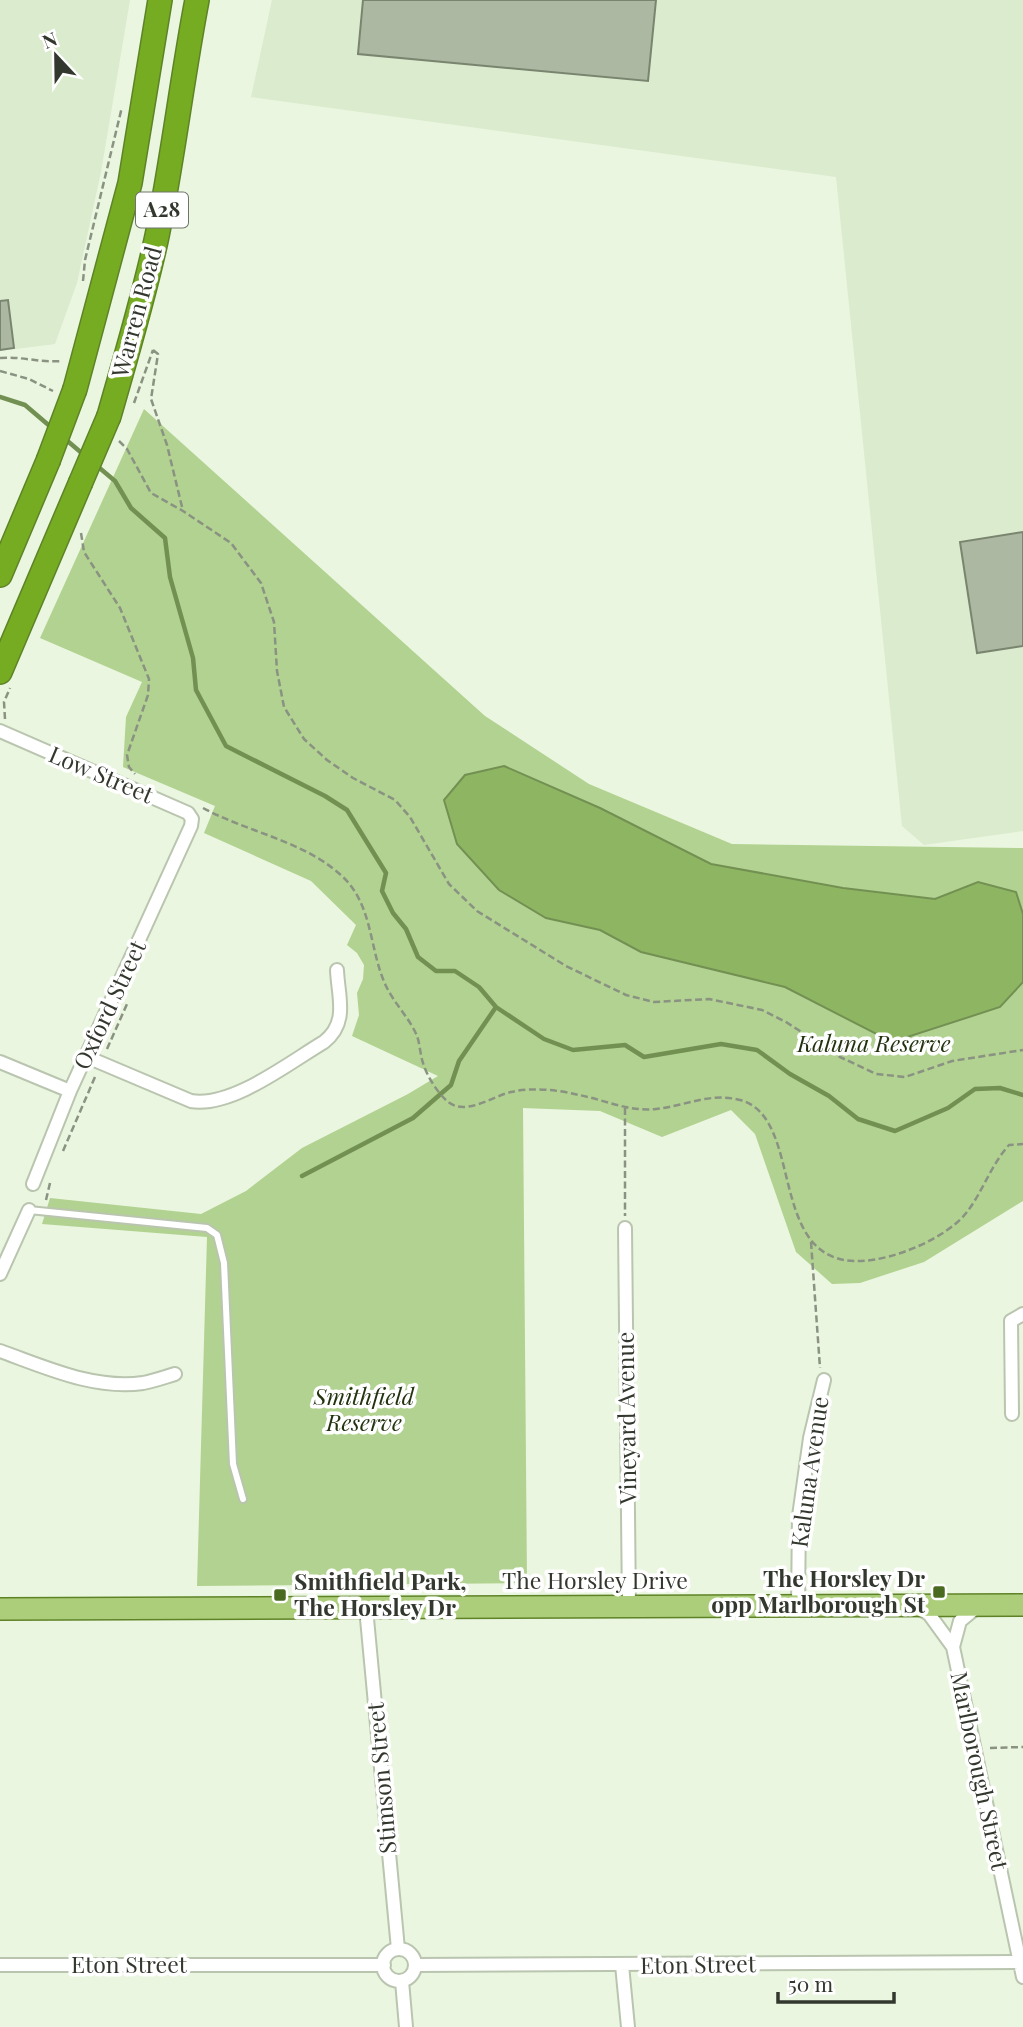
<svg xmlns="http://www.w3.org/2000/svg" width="1023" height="2027" font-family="'Playfair Display',serif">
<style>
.built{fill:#dbebcd}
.green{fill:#b1d290}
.water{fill:#8eb662;stroke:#739053;stroke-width:2}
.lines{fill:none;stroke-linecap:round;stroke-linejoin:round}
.stream{stroke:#739053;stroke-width:4.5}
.building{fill:#adb8a2;stroke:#7a8570;stroke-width:2}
.lane-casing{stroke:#bac5af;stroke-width:10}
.street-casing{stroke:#bac5af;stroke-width:16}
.primary-casing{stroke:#5e8327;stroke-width:24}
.highway-casing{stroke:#5e8327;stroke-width:26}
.path{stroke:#8a9282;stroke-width:2.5;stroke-dasharray:7 3.5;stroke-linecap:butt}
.lane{stroke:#fff;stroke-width:6}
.street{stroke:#fff;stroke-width:12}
.primary{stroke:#accd7a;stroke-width:21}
.highway{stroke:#75ac22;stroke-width:23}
.highway-bridge-casing{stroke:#5e8327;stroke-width:26;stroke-linecap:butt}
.highway-bridge{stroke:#75ac22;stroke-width:23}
.poi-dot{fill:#4a6a20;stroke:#fff;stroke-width:2.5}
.labels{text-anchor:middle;stroke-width:7;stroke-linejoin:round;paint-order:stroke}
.shield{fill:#fff;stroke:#70746d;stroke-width:2}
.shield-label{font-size:21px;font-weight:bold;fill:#33382f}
.street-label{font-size:23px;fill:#33382f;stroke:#fff}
.park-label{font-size:23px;font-style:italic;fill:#233310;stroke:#fff}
.poi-label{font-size:23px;font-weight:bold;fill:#33382f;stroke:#fff;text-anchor:end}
</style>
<rect width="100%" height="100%" fill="#eaf6df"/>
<path class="built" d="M 0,0 L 130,0 L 101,172 L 77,283 L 55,344 L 0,351 Z
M 272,0 L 1023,0 L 1023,831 L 924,845 L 902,826 L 836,177 L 251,97 Z"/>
<path class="green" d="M 144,409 L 485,716 L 589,784 L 732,844 L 1023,848 L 1023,1201 L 924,1262 L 860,1283 L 832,1284 L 796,1252 L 755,1134 L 731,1110 L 662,1137 L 600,1111 L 523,1108 L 527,1583 L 197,1586 L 207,1237 L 42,1224 L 50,1198 L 201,1214 L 246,1191 L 302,1148 L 408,1094 L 438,1076 L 352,1036 L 359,1015 L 357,993 L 363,979 L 364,965 L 357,953 L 347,945 L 356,925 L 311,881 L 204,833 L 215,806 L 123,767 L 126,717 L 142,682 L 40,638 Z"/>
<path class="water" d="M 504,766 L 600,808 L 711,864 L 843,888 L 935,899 L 978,882 L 1016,892 L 1023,914 L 1023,982 L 1000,1007 L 892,1042 L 785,987 L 641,952 L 600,930 L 546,918 L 499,890 L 457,844 L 444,800 L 465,775 Z"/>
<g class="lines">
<path class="stream" d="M 0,397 L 25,405 L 52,428
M 64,438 L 84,455
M 96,465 L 115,481 L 131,508 L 165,538 L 170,577 L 193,658 L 196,690 L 226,746 L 325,796 L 347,810 L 386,873 L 382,891 L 393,913 L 406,929 L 418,957 L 436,971 L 455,971 L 479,987 L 496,1007 L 544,1039 L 573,1050 L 625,1045 L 644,1057 L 721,1044 L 757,1050 L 790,1074 L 829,1096 L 858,1119 L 895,1131 L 948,1108 L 975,1089 L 1000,1088 L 1023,1095
M 302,1176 L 413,1118 L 451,1085 L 459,1061 L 496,1007"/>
</g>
<path class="building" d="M 363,0 L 656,0 L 648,81 L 358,54 Z
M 8,300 L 14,348 L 0,350 L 0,301 Z
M 1023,532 L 1023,646 L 977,653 L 960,542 Z"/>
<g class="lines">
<defs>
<path id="lane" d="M 29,1210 L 207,1228 L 217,1235 L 224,1263 L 233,1464 L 243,1499"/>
<path id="street" d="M 0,731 L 188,813 L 192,819 L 191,826 L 70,1091 L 33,1184
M 87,1057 L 191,1101 C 232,1108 290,1062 324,1042 C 349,1022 338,997 337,970
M 0,1062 L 70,1091
M 625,1228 L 629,1608
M 0,1274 L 29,1210
M 0,1351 C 45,1367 94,1390 143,1383 C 154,1381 165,1377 175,1374
M 1012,1414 L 1011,1321 L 1023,1314
M 798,1607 L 799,1516 L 810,1438 L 824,1380
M 917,1607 L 929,1614 L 953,1647 L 1023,1977
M 366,1608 L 398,1949
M 953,1647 L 960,1621 L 977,1607
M383 1965a16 16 0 1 1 32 0a16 16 0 1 1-32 0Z
M 0,1965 L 384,1965
M 415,1965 L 1023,1962
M 622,1965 L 628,2027
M 402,1981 L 406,2027"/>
<path id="primary" d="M 0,1609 L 1023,1605"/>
<path id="highway" d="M 75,389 L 130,183 L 160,0
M 109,416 C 126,356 144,297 157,236 C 173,158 182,78 197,0
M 0,575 L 48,461
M 0,672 L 80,484"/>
</defs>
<use href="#lane" class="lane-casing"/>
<use href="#street" class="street-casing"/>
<use href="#primary" class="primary-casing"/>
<use href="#highway" class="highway-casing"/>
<path class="path" d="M 83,281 L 85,260 L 122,107
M 153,350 L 158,354 L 151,399 L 167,445 L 183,511
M 0,358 C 21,356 40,363 62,361
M 0,371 L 29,379 L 53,391
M 134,403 L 153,350
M 119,441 L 127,449 L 151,493 L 183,511 L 231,543 L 261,583 L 274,622 L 277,671 L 284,707 L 304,739 L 327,760 L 353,778 L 395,800 L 410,817 L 449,884 L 477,911 L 566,966 L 626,995 L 654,1002 L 709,999 L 762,1010 L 786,1022 L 840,1057 L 876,1074 L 905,1077 L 952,1061 L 1023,1050
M 81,533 L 84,552 L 120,608 L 149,679 L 148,695 L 127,755 L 129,767 L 135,774
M 5,719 L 4,702 L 10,688
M 203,808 C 249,833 306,841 344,878 C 374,908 369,952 387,988 C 395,1004 410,1019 417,1036 C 420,1044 420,1054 423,1063 C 427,1076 437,1092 447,1101 C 465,1117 493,1096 511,1092 C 532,1087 559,1090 579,1095 C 605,1100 629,1112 656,1109 C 685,1106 710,1092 740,1100 C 806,1117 765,1265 861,1261 C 894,1260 947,1238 967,1212 C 983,1191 991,1165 1009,1145 L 1023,1144
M 107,1049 L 127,1004
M 625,1108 L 625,1216
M 63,1151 L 95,1077
M 46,1200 L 50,1183
M 811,1242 L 820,1368
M 990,1748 L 1023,1747"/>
<use href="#lane" class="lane"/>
<use href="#street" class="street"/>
<use href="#primary" class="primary"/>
<use href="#highway" class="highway"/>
<defs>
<path id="highway-bridge" d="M 48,461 L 75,389
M 80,484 L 109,416"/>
</defs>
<use href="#highway-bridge" class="highway-bridge-casing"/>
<use href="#highway-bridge" class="highway-bridge"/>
</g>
<g class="poi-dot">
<rect x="932" y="1585" width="14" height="14" rx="3.5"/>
<rect x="273" y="1588" width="14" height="14" rx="3.5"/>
</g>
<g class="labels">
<rect class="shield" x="136" y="192.5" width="52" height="35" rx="5"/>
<g class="shield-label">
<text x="162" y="217">A28</text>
</g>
<g class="street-label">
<text transform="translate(137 312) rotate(-75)" y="8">Warren Road</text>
<text transform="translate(101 775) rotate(23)" y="8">Low Street</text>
<text transform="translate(110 1005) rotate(-65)" y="8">Oxford Street</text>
<text transform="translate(627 1418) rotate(-91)" y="8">Vineyard Avenue</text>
<text transform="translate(810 1472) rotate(-82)" y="8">Kaluna Avenue</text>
<text x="595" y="1589">The Horsley Drive</text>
<text transform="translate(979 1771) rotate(78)" y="8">Marlborough Street</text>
<text transform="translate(382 1778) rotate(-95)" y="8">Stimson Street</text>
<text x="129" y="1973">Eton Street</text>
<text transform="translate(698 1965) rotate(-1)" y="8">Eton Street</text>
</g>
<g class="park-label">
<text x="874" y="1052">Kaluna Reserve</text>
<text x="364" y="1405">Smithfield<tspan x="364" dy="26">Reserve</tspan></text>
</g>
<g class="poi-label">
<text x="925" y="1587">The Horsley Dr<tspan x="925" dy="26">opp Marlborough St</tspan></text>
<text x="294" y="1590" text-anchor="start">Smithfield Park,<tspan x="294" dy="26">The Horsley Dr</tspan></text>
</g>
</g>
<g transform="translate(56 56) rotate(338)" stroke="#ffffff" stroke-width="5" paint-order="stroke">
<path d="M0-5L12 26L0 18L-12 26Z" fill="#33382f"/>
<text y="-10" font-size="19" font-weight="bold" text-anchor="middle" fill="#33382f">N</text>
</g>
<path d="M778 1992v10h116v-10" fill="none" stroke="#33382f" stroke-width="3.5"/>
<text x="788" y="1992" font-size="21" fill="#33382f" stroke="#ffffff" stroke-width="5" paint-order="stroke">50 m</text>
</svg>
